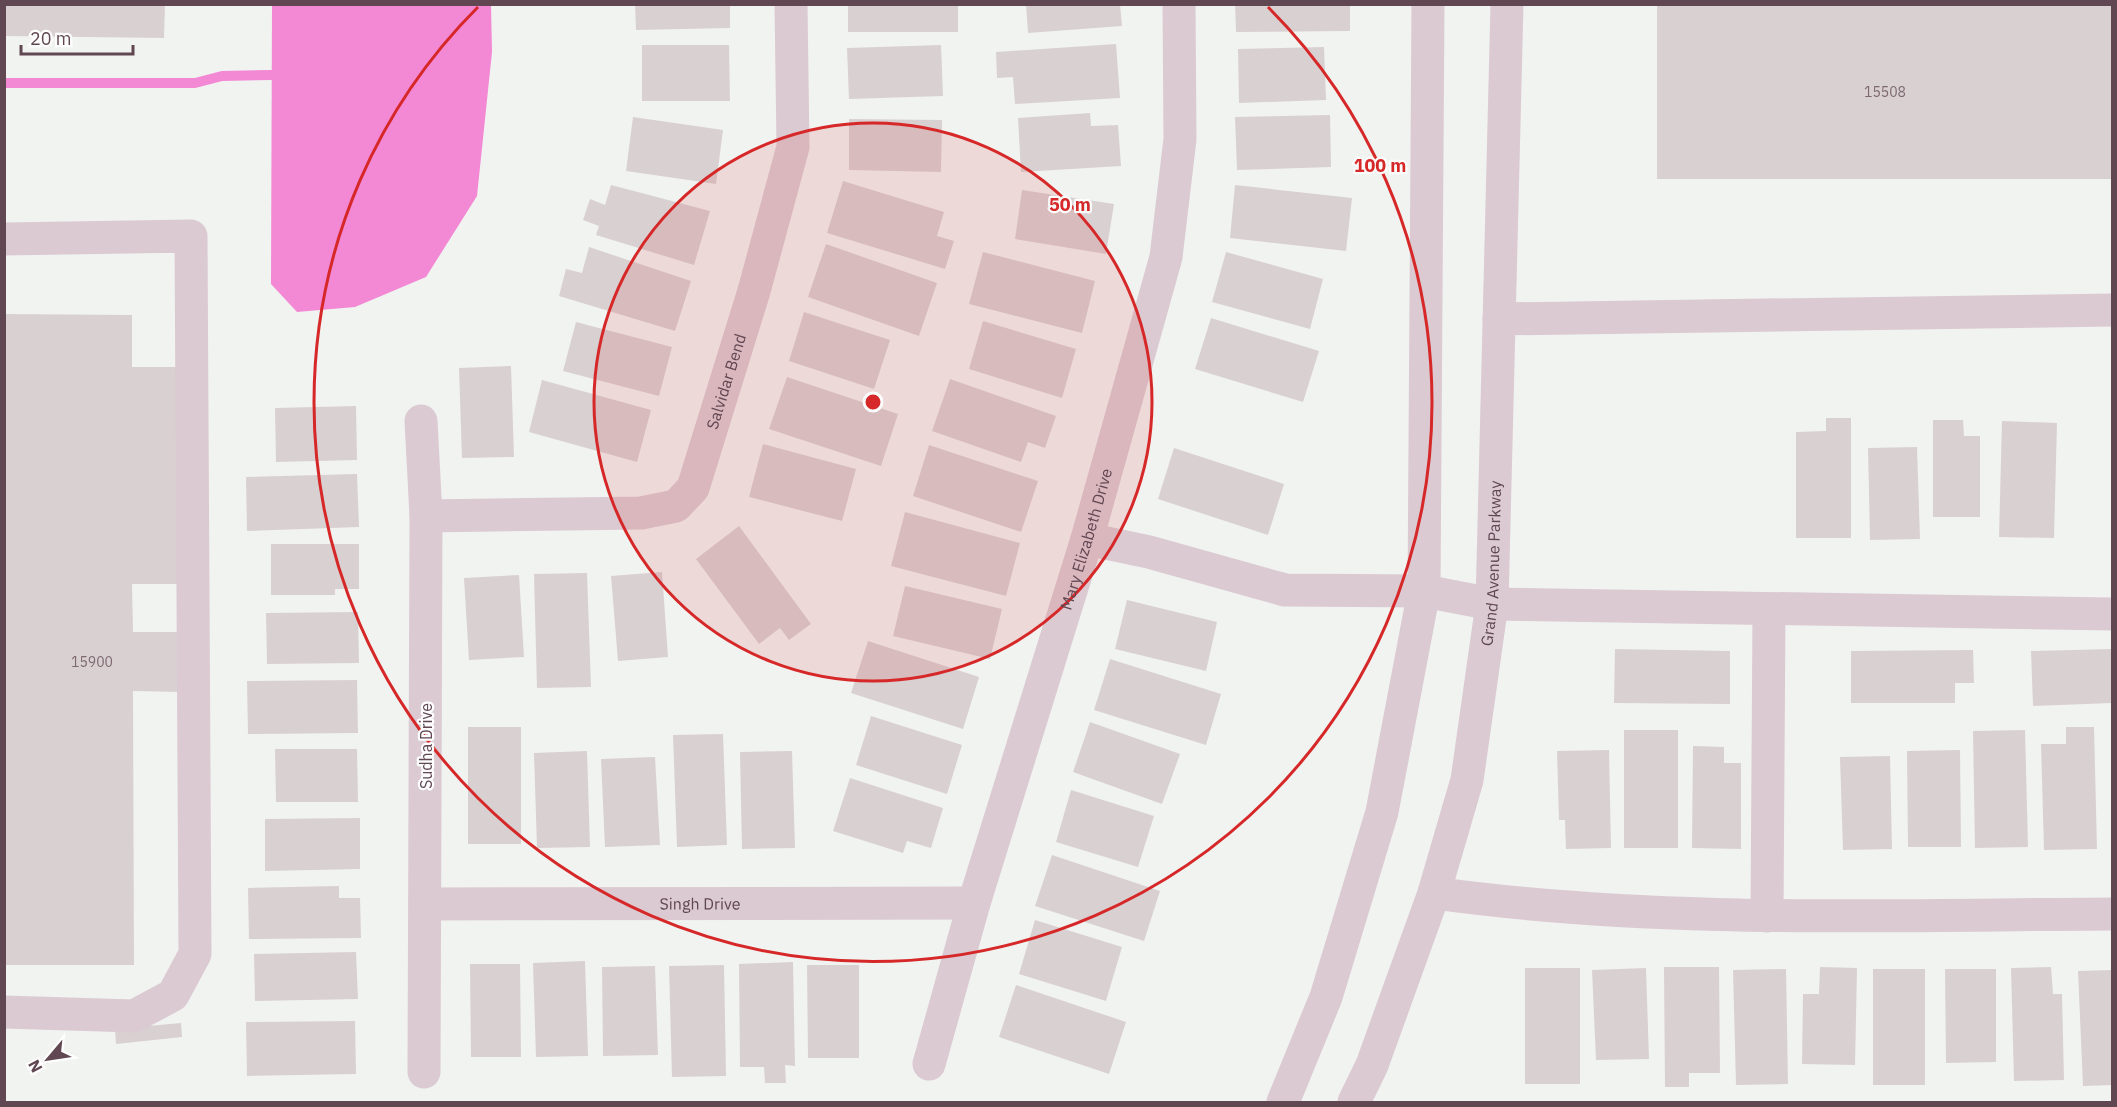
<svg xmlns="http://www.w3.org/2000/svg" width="2117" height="1107" font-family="'IBM Plex Sans',sans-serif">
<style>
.water{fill:#f388d4}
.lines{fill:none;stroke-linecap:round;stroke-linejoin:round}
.stream{stroke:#f388d4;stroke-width:10}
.building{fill:#d9d0d2}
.minor{stroke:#dbcad2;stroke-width:33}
.ring{fill:none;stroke:#d62828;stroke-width:3}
.labels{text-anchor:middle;stroke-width:4.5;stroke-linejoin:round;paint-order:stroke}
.number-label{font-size:14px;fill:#7e6972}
.street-label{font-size:16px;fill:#604752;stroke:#fff}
.centre{fill:#d62828;stroke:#fff;stroke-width:3}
.ring-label{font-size:18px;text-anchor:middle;font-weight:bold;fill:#d62828;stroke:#fff;stroke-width:4.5;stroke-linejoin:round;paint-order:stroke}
</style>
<rect width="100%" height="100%" fill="#f1f3f1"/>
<path class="water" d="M 272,5 L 491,5 L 492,52 L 477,196 L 426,277 L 355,307 L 297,312 L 271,284 Z"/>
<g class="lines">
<path class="stream" d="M 4,83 L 195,83 L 222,76 L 272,75"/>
</g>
<path class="building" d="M 4,4 L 165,4 L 164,38 L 4,36 Z
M 635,4 L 730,4 L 730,28 L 636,30 Z
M 848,4 L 958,4 L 958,32 L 848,32 Z
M 1026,4 L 1120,4 L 1122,26 L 1028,33 Z
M 1235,4 L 1350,4 L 1350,31 L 1236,32 Z
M 1657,4 L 2112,4 L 2112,179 L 1657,179 Z
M 1116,44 L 1120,98 L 1015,104 L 1013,77 L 997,78 L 996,52 Z
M 642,45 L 729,45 L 730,101 L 642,101 Z
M 941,45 L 943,96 L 849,99 L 847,48 Z
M 1324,47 L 1326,100 L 1239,103 L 1238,49 Z
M 1090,113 L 1091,126 L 1118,125 L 1121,166 L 1021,172 L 1018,118 Z
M 1330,115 L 1331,167 L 1237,170 L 1235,117 Z
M 633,117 L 723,130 L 716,184 L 626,171 Z
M 849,119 L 942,120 L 941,172 L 849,170 Z
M 843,181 L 944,212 L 937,236 L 954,241 L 945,269 L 827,233 Z
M 611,185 L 710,211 L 694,265 L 596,235 L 599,226 L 583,220 L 590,199 L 605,205 Z
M 1235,185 L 1352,198 L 1346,251 L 1230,238 Z
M 1022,190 L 1114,204 L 1106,254 L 1015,239 Z
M 826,244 L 937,283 L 919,336 L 808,297 Z
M 589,247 L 691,281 L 675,331 L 559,296 L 566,269 L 582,273 Z
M 983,252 L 1095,281 L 1082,333 L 969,304 Z
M 1226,252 L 1323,279 L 1310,329 L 1212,302 Z
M 804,312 L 890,340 L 874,389 L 789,361 Z
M 4,314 L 132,315 L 132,367 L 178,367 L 178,584 L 132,584 L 133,632 L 180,632 L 180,692 L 133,691 L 134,965 L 4,965 Z
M 1211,318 L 1319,351 L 1303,402 L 1195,369 Z
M 983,321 L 1076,349 L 1062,398 L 969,369 Z
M 576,322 L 672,347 L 659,396 L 563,371 Z
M 511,366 L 514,457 L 462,458 L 459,368 Z
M 787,377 L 898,414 L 881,466 L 769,429 Z
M 950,379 L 1056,416 L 1045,448 L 1028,442 L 1021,462 L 932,431 Z
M 542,380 L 651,410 L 637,462 L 529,432 Z
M 356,406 L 357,460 L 276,462 L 275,408 Z
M 1826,418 L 1851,418 L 1851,538 L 1796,538 L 1796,432 L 1826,431 Z
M 1933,420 L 1963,420 L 1964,436 L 1980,436 L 1980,517 L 1933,517 Z
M 2002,421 L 2057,423 L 2054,538 L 1999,537 Z
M 763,444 L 856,469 L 842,521 L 749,497 Z
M 929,445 L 1038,481 L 1021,532 L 913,496 Z
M 1917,447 L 1920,539 L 1870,540 L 1868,448 Z
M 1174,448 L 1284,484 L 1268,535 L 1158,499 Z
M 357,474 L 359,527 L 247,531 L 246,477 Z
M 905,512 L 1020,543 L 1006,596 L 891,566 Z
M 739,526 L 811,624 L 789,640 L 780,628 L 759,644 L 696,559 Z
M 271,544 L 359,544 L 359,589 L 335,589 L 335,595 L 271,595 Z
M 662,572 L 668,657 L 618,661 L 611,576 Z
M 587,573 L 591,687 L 537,688 L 534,574 Z
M 519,575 L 524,657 L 469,660 L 464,578 Z
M 905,586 L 1002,609 L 990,659 L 893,636 Z
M 1127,600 L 1217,622 L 1206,671 L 1115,649 Z
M 358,612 L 359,663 L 267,664 L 266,613 Z
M 868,641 L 979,677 L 963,729 L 851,693 Z
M 1615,649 L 1730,651 L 1730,704 L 1614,703 Z
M 2112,649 L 2112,703 L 2033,706 L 2031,651 Z
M 1973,650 L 1974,683 L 1955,683 L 1955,703 L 1851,703 L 1851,651 Z
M 1110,659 L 1221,694 L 1206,745 L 1094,710 Z
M 357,680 L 358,733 L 248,734 L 247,681 Z
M 871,716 L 962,745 L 947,794 L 856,765 Z
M 1090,722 L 1180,754 L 1162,804 L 1073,772 Z
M 468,727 L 521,727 L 521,844 L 468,844 Z
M 2066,727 L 2094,727 L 2097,849 L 2044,850 L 2041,744 L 2066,744 Z
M 1624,730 L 1678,730 L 1678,848 L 1624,848 Z
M 2025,730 L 2028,847 L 1975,848 L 1973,731 Z
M 723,734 L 727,845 L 677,847 L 673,735 Z
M 1693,746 L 1724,747 L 1724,763 L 1741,763 L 1741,849 L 1692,848 Z
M 275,749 L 357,749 L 358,802 L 276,802 Z
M 1609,750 L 1611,848 L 1566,849 L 1565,820 L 1559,820 L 1557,751 Z
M 1960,750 L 1961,847 L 1908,847 L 1907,751 Z
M 587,751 L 590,847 L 537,848 L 534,753 Z
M 792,751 L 795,848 L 742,849 L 740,752 Z
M 1890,756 L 1892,849 L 1843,850 L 1840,757 Z
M 655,757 L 660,845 L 605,847 L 601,759 Z
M 850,778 L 943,808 L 931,848 L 907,841 L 903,853 L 833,831 Z
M 1071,790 L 1154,816 L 1138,867 L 1056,842 Z
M 360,818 L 360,869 L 265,871 L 265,819 Z
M 1052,855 L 1160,891 L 1144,941 L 1035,906 Z
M 339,886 L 339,898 L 360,898 L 361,938 L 249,939 L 248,888 Z
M 1035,920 L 1122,947 L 1106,1001 L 1019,974 Z
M 356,952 L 358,999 L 255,1001 L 254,954 Z
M 585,961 L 588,1056 L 536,1057 L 533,963 Z
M 793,962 L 795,1066 L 785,1065 L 786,1083 L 765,1083 L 764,1067 L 740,1067 L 739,964 Z
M 470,964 L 520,964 L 521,1057 L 471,1057 Z
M 724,965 L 726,1076 L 672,1077 L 669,966 Z
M 807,965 L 859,965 L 859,1058 L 808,1058 Z
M 655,966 L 658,1055 L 603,1056 L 602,967 Z
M 1664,967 L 1719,967 L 1720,1073 L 1689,1073 L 1689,1087 L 1665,1087 Z
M 1820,967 L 1857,968 L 1855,1065 L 1802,1064 L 1803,994 L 1819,994 Z
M 2051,967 L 2053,994 L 2062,994 L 2064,1080 L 2014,1081 L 2011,968 Z
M 1525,968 L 1580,968 L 1580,1084 L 1525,1084 Z
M 1646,968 L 1649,1059 L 1596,1060 L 1592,970 Z
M 1786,969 L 1788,1084 L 1736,1085 L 1733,970 Z
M 1873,969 L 1925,969 L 1925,1085 L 1873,1085 Z
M 1945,969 L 1996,969 L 1996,1062 L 1946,1063 Z
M 2112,970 L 2112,1085 L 2083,1086 L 2078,971 Z
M 1016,985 L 1126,1022 L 1109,1074 L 999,1037 Z
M 355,1021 L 356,1074 L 247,1076 L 246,1022 Z
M 181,1023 L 182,1037 L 116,1044 L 115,1029 Z"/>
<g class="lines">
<g class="minor">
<path d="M 4,239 L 191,236 L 195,954 L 173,995 L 134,1016 L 4,1012"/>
<path d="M 1499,319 L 2112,310"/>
<path d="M 421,421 L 426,516 L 424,1072"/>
<path id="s1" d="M 426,516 L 641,513 L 676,506 L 693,488 L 754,291 L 793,147 L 791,4"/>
<path d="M 1087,539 L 1149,552 L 1285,590 L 1424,591 L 1492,604 L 2112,614"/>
<path d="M 1434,893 C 1659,924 1886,915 2112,914"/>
<path id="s2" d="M 426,904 L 974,903"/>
<path d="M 1767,916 L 1769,610"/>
<path id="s3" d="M 929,1064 L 974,903 L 1087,539 L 1166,257 L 1180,139 L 1179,4"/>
<path d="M 1283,1102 L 1326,997 L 1382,812 L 1424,591 L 1428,4"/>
<path id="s4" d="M 1354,1102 L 1372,1065 L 1434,893 L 1467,780 L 1492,604 L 1507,4"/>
</g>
</g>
<circle cx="873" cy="402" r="279" fill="#d62828" fill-opacity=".12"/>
<g class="ring">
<circle cx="873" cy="402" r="279"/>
<path d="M1268 7A559 559 0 1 1 478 7"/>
</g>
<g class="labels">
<g class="number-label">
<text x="1885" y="97">15508</text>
<text x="92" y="667">15900</text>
</g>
<g class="street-label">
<text dy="6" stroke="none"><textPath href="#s1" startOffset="387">Salvidar Bend</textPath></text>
<text dy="6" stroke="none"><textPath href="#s3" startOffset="548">Mary Elizabeth Drive</textPath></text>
<text dy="6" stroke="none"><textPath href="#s4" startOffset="560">Grand Avenue Parkway</textPath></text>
<text transform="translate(426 746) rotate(-90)" y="6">Sudha Drive</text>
<text dy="6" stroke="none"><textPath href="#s2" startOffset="274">Singh Drive</textPath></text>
</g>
</g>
<circle cx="873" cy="402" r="9" class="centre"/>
<g class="ring-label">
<text x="1380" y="172">100 m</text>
<text x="1070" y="211">50 m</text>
</g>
<rect width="2117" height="1107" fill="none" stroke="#604752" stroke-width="12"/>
<g transform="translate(48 1059) rotate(241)" stroke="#ffffff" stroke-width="4.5" paint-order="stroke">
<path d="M0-4.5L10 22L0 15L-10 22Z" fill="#604752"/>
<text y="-9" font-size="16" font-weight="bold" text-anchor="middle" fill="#604752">N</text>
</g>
<path d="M21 45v9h112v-9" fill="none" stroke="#604752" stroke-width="3"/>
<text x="30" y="45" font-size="18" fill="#604752" stroke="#ffffff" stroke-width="4.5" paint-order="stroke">20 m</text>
</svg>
